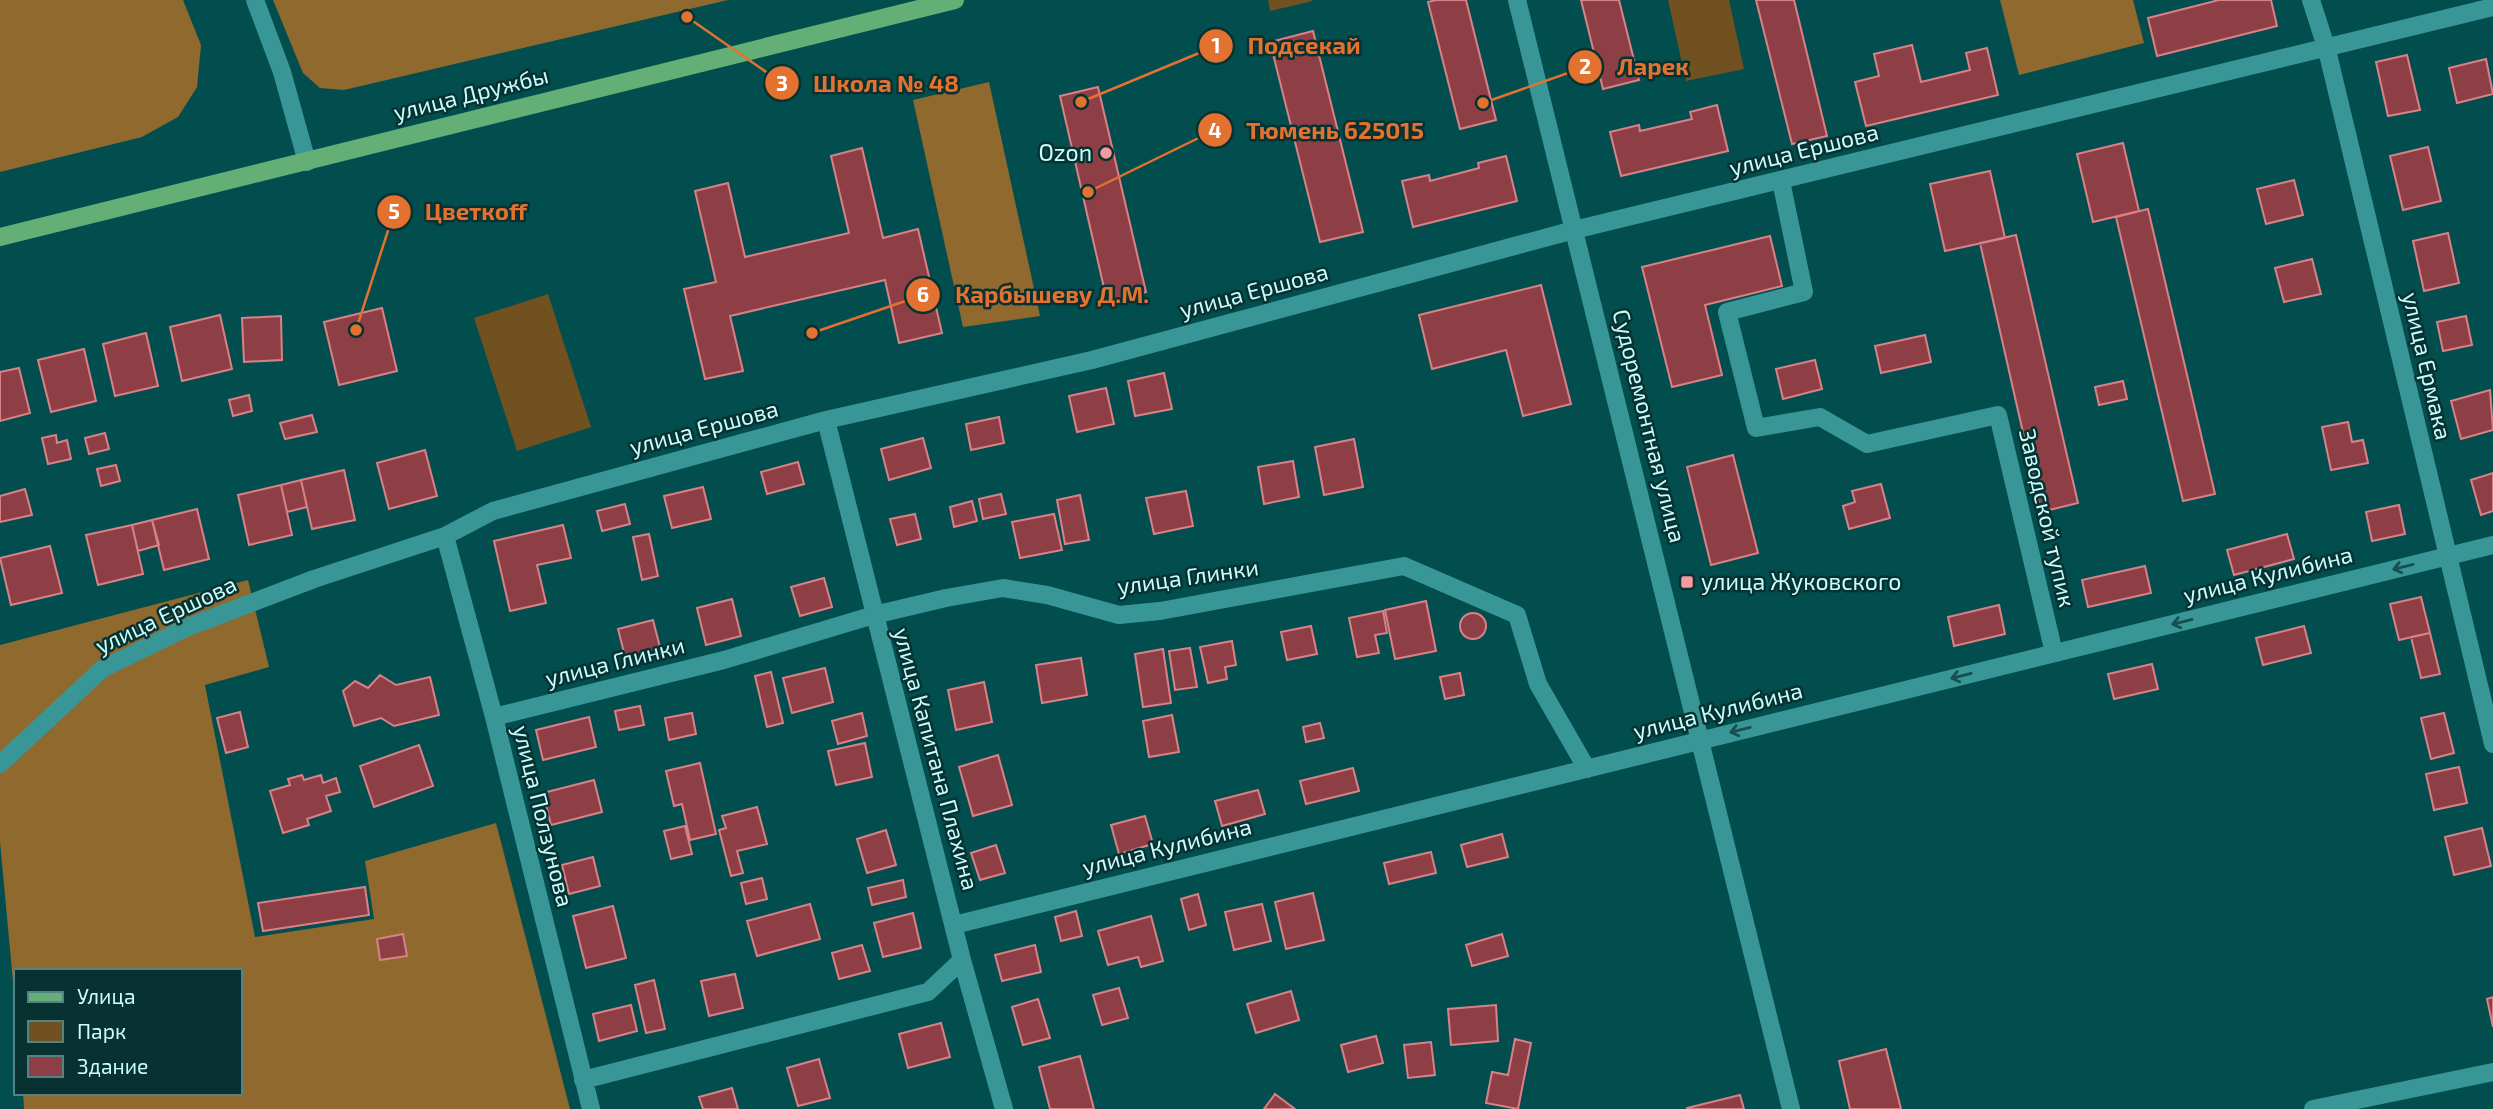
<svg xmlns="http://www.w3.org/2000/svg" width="2493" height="1109" font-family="'Exo 2',sans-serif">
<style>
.green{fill:#70511f}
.forest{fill:#8f692e}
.building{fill:#8e3f46;stroke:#d98187;stroke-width:2}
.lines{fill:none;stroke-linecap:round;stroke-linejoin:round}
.minor{stroke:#399697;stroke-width:18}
.primary{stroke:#63af75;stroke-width:18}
.oneway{stroke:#174f50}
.poi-dot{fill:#f49aa0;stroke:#083131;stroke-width:2.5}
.labels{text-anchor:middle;stroke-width:5;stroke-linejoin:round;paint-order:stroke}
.street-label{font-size:23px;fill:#c8fefe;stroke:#083131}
.poi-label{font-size:23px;fill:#c8fefe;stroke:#083131;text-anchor:end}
.leader{fill:none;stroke:#e37230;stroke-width:2.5}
.callout-dot{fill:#e37230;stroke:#083131;stroke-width:2.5}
.mark-label{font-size:21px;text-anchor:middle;font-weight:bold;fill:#fff}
.callout-label{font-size:24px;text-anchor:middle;font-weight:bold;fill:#e37230;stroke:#083131;stroke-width:5;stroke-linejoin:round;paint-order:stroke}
</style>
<rect width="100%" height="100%" fill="#024e4f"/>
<path class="green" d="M 1268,0 L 1311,0 L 1313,1 L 1270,11 Z
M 1668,0 L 1729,0 L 1744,69 L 1686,81 Z
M 548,294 L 591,427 L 517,451 L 474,318 Z"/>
<path class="forest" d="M 0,0 L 183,0 L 201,45 L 197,87 L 178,117 L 142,137 L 0,172 Z
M 273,0 L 728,0 L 344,90 L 320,88 L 303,73 Z
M 2000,0 L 2133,0 L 2144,43 L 2019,75 Z
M 989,82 L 1040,316 L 963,327 L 913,100 Z
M 248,580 L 269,667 L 205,685 L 255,937 L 374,919 L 365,861 L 496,823 L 570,1109 L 24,1109 L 23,1093 L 240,1093 L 240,971 L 16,971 L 16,1014 L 0,842 L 0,645 Z"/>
<path class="building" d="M 1436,0 L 1466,0 L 1496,120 L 1460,129 L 1428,2 Z
M 1581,0 L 1619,0 L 1639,80 L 1603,89 Z
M 1756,0 L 1794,0 L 1827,136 L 1792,144 Z
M 2219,0 L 2271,0 L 2277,26 L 2157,56 L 2148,18 Z
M 1313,31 L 1363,232 L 1320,242 L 1270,42 Z
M 1912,45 L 1921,82 L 1970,70 L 1966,53 L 1987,48 L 1998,95 L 1866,126 L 1855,82 L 1879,76 L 1874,54 Z
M 2407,55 L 2420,110 L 2388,116 L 2376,62 Z
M 2486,59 L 2493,94 L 2457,103 L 2449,68 Z
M 1098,87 L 1146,292 L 1107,301 L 1060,96 Z
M 1717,105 L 1728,151 L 1621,176 L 1610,132 L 1639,125 L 1640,131 L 1692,119 L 1690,112 Z
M 2123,143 L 2139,211 L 2093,222 L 2077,154 Z
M 2428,147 L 2441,201 L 2403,210 L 2390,156 Z
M 862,148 L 883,238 L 918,229 L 942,333 L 899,343 L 885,280 L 730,316 L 743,371 L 705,379 L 684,289 L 716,282 L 695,191 L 728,183 L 745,257 L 849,233 L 831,156 Z
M 1506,156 L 1517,201 L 1413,227 L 1402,181 L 1429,175 L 1430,181 L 1479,168 L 1478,163 Z
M 1990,171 L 2005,238 L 1945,251 L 1930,184 Z
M 2294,180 L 2303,215 L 2266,224 L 2257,189 Z
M 2148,209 L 2215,494 L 2183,501 L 2116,217 Z
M 2448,233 L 2459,283 L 2424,291 L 2413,241 Z
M 2016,235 L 2078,503 L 2041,512 L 1980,243 Z
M 1770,236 L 1782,286 L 1705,305 L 1722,375 L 1672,387 L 1642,267 Z
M 2312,259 L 2321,294 L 2284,302 L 2275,268 Z
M 1541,285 L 1571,404 L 1523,416 L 1506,350 L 1432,369 L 1419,315 Z
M 382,308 L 397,371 L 339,385 L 324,322 Z
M 220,315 L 232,369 L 182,381 L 170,327 Z
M 281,316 L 282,360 L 244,362 L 242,318 Z
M 2466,316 L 2472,345 L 2443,351 L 2437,322 Z
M 146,333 L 158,386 L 115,396 L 103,344 Z
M 1925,335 L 1931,362 L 1881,373 L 1875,346 Z
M 84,349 L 96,401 L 51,412 L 38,360 Z
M 1815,360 L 1822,389 L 1783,399 L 1776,369 Z
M 19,368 L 30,413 L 0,421 L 0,372 Z
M 1164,373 L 1172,409 L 1135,416 L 1128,381 Z
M 2123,381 L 2127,399 L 2099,405 L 2095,387 Z
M 1106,388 L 1114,424 L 1077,432 L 1069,396 Z
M 2490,390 L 2493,430 L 2461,439 L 2451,401 Z
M 249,395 L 252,411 L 233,416 L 229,400 Z
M 312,415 L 317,432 L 285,439 L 280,423 Z
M 999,417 L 1004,443 L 971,450 L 966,424 Z
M 2348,422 L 2352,442 L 2363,440 L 2368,463 L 2331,470 L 2322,427 Z
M 105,433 L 109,449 L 89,454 L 85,438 Z
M 56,435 L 57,443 L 67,440 L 71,459 L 48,464 L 42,438 Z
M 923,438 L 931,468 L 889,480 L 881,449 Z
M 1354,439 L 1363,487 L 1324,495 L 1315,447 Z
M 425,450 L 437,496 L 389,509 L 377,463 Z
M 1733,455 L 1758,553 L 1711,565 L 1687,467 Z
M 1293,461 L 1299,497 L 1264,504 L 1258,467 Z
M 798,462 L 804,484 L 767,494 L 761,472 Z
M 116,465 L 120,481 L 101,486 L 97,469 Z
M 344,470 L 355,520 L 312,529 L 301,480 Z
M 2493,473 L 2493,511 L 2481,515 L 2471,480 Z
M 301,480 L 307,507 L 287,512 L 281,485 Z
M 1881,484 L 1890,518 L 1849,529 L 1843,506 L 1855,502 L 1852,491 Z
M 281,485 L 292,535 L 249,545 L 238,495 Z
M 703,487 L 711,519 L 672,528 L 664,496 Z
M 25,489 L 32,515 L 0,522 L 0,496 Z
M 1186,491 L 1193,526 L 1154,534 L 1146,498 Z
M 1001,494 L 1006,514 L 983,519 L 979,499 Z
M 1080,495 L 1089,540 L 1065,544 L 1057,500 Z
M 972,501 L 977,521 L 954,527 L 950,507 Z
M 625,504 L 630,524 L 602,531 L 597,511 Z
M 2399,505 L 2405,534 L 2372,541 L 2366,512 Z
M 197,509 L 209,559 L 164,570 L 152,520 Z
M 915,514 L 921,539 L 897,545 L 890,519 Z
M 1054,514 L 1062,550 L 1020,558 L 1012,522 Z
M 152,520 L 159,545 L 138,551 L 132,525 Z
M 132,525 L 143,574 L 98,585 L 86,535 Z
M 563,525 L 571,558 L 537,565 L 546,603 L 510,611 L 494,541 Z
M 649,534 L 658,576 L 642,580 L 633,537 Z
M 2287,534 L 2294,559 L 2234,575 L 2227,550 Z
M 50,546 L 62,593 L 11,605 L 0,558 Z
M 2145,566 L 2151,593 L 2088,607 L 2082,580 Z
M 824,578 L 832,607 L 800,616 L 791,587 Z
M 2421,597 L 2430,633 L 2399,640 L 2390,604 Z
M 732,599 L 741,636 L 706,645 L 697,608 Z
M 1426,601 L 1436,651 L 1395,659 L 1385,610 Z
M 1999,605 L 2005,634 L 1954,646 L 1948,617 Z
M 1383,611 L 1387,633 L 1375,635 L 1379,653 L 1357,657 L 1349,618 Z
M1460 626a13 13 0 1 1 26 0a13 13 0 1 1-26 0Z
M 653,620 L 662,655 L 627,664 L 618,629 Z
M 1311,626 L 1317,654 L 1287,660 L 1281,632 Z
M 2304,626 L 2311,653 L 2263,665 L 2256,638 Z
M 2430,633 L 2440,674 L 2421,678 L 2411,637 Z
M 1232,641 L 1236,665 L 1225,667 L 1227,679 L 1208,683 L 1200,647 Z
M 1190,648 L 1197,687 L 1175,690 L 1169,651 Z
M 1163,649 L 1171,703 L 1143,707 L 1135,654 Z
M 1081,658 L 1087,695 L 1042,703 L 1036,665 Z
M 2152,664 L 2158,689 L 2114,699 L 2108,674 Z
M 825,668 L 833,702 L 792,713 L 783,678 Z
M 771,672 L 783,723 L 767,727 L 755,676 Z
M 1460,673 L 1464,695 L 1445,699 L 1440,677 Z
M 380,675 L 396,685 L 430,677 L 439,715 L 394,726 L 381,718 L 354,726 L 343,691 L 355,681 L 368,688 Z
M 984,682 L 992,722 L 956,730 L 948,690 Z
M 640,706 L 644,725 L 619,730 L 615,711 Z
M 240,712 L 248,747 L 226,753 L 217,718 Z
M 692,713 L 696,734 L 669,740 L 665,718 Z
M 862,713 L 867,736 L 838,744 L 832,721 Z
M 2444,713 L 2454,753 L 2431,759 L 2421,718 Z
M 1172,715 L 1179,752 L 1149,757 L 1143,721 Z
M 589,717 L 596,747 L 543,760 L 536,730 Z
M 1320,723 L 1324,738 L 1306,742 L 1303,727 Z
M 865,743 L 872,777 L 836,785 L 828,751 Z
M 419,745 L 433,786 L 374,807 L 360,766 Z
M 998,755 L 1012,805 L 973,816 L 959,767 Z
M 700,763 L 716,834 L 690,840 L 682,804 L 674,806 L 666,771 Z
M 2459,767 L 2467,803 L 2434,810 L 2426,774 Z
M 1353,768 L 1359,791 L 1306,804 L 1300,781 Z
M 302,775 L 304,780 L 321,775 L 323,783 L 336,778 L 340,792 L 326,796 L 331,811 L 307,819 L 309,825 L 283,833 L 270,791 L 290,785 L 288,779 Z
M 594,780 L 602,812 L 551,825 L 543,793 Z
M 1258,790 L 1265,814 L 1222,826 L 1215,801 Z
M 757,807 L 767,844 L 737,851 L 743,873 L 731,876 L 719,830 L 726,828 L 722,816 Z
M 1145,816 L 1153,844 L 1119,854 L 1111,825 Z
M 685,826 L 692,854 L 671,859 L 664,831 Z
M 2482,828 L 2491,866 L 2454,875 L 2445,837 Z
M 886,830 L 896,865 L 867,873 L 857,839 Z
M 1502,834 L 1508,857 L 1467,867 L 1461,845 Z
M 996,845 L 1005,873 L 980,880 L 971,853 Z
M 1431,852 L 1436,873 L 1389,884 L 1384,863 Z
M 593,857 L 600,886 L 569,894 L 562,865 Z
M 762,878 L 767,899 L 746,904 L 741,883 Z
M 903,880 L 906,897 L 872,905 L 868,888 Z
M 365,887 L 369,915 L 263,931 L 258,903 Z
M 1313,893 L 1324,940 L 1286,949 L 1275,902 Z
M 1198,894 L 1206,925 L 1189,930 L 1181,899 Z
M 810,904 L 820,939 L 757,956 L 747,921 Z
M 1262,904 L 1271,941 L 1234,950 L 1225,912 Z
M 613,906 L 626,958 L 586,968 L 573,916 Z
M 1076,911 L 1082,936 L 1061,941 L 1055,917 Z
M 913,913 L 921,948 L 883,957 L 874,923 Z
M 1151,916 L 1163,961 L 1141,967 L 1138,957 L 1108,965 L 1098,931 Z
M 403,934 L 407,956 L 380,960 L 377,939 Z
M 1502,934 L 1508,956 L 1472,966 L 1466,945 Z
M 862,945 L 870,971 L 839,979 L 832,953 Z
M 1035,945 L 1041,972 L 1002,981 L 995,955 Z
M 735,974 L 743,1008 L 709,1016 L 701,981 Z
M 654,980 L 665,1029 L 646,1033 L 635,985 Z
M 1119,988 L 1128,1018 L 1102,1025 L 1093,995 Z
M 1291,991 L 1299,1020 L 1256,1033 L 1247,1004 Z
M 2493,997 L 2493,1027 L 2487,999 Z
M 1038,999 L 1050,1038 L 1023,1045 L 1012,1007 Z
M 631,1005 L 637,1031 L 599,1041 L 593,1014 Z
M 1496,1005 L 1498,1041 L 1451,1045 L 1448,1009 Z
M 941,1023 L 950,1057 L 908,1068 L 899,1034 Z
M 1376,1036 L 1383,1063 L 1348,1072 L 1341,1045 Z
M 1515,1039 L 1531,1043 L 1518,1109 L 1486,1103 L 1492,1072 L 1508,1075 Z
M 1431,1042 L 1435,1075 L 1408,1078 L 1404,1045 Z
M 1886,1049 L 1901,1109 L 1850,1109 L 1839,1061 Z
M 1080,1056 L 1094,1109 L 1050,1109 L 1039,1067 Z
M 819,1059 L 830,1098 L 798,1106 L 787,1068 Z
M 732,1088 L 738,1109 L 703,1109 L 699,1097 Z
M 1275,1094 L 1295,1109 L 1264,1109 Z
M 1740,1095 L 1744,1109 L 1687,1109 L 1687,1108 Z"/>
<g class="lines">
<path class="minor" d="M 255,0 L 282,72 L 307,162
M 1517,0 L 1791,1109
M 2311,0 L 2327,50 L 2493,744
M 1781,181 L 1804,292 L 1727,312 L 1756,428 L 1820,417 L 1867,444 L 1998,415 L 2054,653
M 826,420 L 962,960 L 1004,1109
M 445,536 L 494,717 L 591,1109
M 494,717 L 724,660 L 874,615 L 946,598 L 1003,588 L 1047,595 L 1119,615 L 1160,611 L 1404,566 L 1517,615 L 1538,684 L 1587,769
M 0,764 L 102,669 L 188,627 L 314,579 L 445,536 L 493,511 L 826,420 L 1092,360 L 1574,230 L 2493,7
M 954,925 L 2493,545
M 583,1080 L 928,992 L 962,960
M 2313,1109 L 2493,1072"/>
<path class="primary" d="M 0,237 L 955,0"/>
</g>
<defs><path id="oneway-shaft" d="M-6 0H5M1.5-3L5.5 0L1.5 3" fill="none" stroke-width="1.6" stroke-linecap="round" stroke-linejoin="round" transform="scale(1.75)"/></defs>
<g class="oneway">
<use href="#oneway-shaft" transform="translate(2403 567) rotate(166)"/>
<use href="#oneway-shaft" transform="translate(2182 622) rotate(166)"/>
<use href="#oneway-shaft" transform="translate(1961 676) rotate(166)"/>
<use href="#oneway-shaft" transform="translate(1740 730) rotate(166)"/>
</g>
<g class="poi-dot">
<circle cx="1106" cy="153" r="7"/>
<rect x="1680" y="575" width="14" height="14" rx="3.5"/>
</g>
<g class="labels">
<g class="street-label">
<text transform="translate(471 94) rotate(-14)" y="8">улица Дружбы</text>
<text transform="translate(1804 150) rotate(-14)" y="8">улица Ершова</text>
<text transform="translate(1254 291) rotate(-15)" y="8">улица Ершова</text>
<text transform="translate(2427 366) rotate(77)" y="8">улица Ермака</text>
<text transform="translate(1649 426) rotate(76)" y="8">Судоремонтная улица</text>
<text transform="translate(704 428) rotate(-15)" y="8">улица Ершова</text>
<text transform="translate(2047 518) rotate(77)" y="8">Заводской тупик</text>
<text transform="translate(2268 575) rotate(-14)" y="8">улица Кулибина</text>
<text transform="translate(1188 577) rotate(-8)" y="8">улица Глинки</text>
<text transform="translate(166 615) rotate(-25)" y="8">улица Ершова</text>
<text transform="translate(615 662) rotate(-14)" y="8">улица Глинки</text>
<text transform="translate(1718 711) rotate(-14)" y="8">улица Кулибина</text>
<text transform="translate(936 759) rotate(75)" y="8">улица Капитана Плахина</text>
<text transform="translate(543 816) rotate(76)" y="8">улица Ползунова</text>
<text transform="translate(1167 847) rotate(-14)" y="8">улица Кулибина</text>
</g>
<g class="poi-label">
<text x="1092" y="161">Ozon</text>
<text x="1701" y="590" text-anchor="start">улица Жуковского</text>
</g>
</g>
<path class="leader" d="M1081 102L1216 46M1483 103L1585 67M687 17L782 83M1088 192L1215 130M356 330L394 212M812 333L923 295"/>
<g class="callout-dot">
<circle cx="1081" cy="102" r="7"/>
<circle cx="1483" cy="103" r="7"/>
<circle cx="687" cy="17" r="7"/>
<circle cx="1088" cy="192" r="7"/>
<circle cx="356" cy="330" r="7"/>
<circle cx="812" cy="333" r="7"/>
<circle cx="1216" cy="46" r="18"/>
<circle cx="1585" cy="67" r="18"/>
<circle cx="782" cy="83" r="18"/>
<circle cx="1215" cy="130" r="18"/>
<circle cx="394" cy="212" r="18"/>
<circle cx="923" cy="295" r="18"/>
</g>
<g class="mark-label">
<text x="1216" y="53">1</text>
<text x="1585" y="74">2</text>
<text x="782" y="91">3</text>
<text x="1215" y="138">4</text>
<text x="394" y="219">5</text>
<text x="923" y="302">6</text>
</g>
<g class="callout-label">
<text x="1304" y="54">Подсекай</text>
<text x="1653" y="75">Ларек</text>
<text x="886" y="92">Школа № 48</text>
<text x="1335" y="139">Тюмень 625015</text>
<text x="476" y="220">Цветкоff</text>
<text x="1052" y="303">Карбышеву Д.М.</text>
</g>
<rect x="14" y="969" width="228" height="126" fill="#083131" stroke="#558383" stroke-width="2"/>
<rect x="28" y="992" width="35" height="10" fill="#63af75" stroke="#558383" stroke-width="2"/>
<text x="77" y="1004" font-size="21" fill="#c8fefe">Улица</text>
<rect x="28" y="1021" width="35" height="21" fill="#70511f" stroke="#558383" stroke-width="2"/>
<text x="77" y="1039" font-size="21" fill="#c8fefe">Парк</text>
<rect x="28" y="1056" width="35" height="21" fill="#8e3f46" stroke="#558383" stroke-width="2"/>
<text x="77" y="1074" font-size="21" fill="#c8fefe">Здание</text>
</svg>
